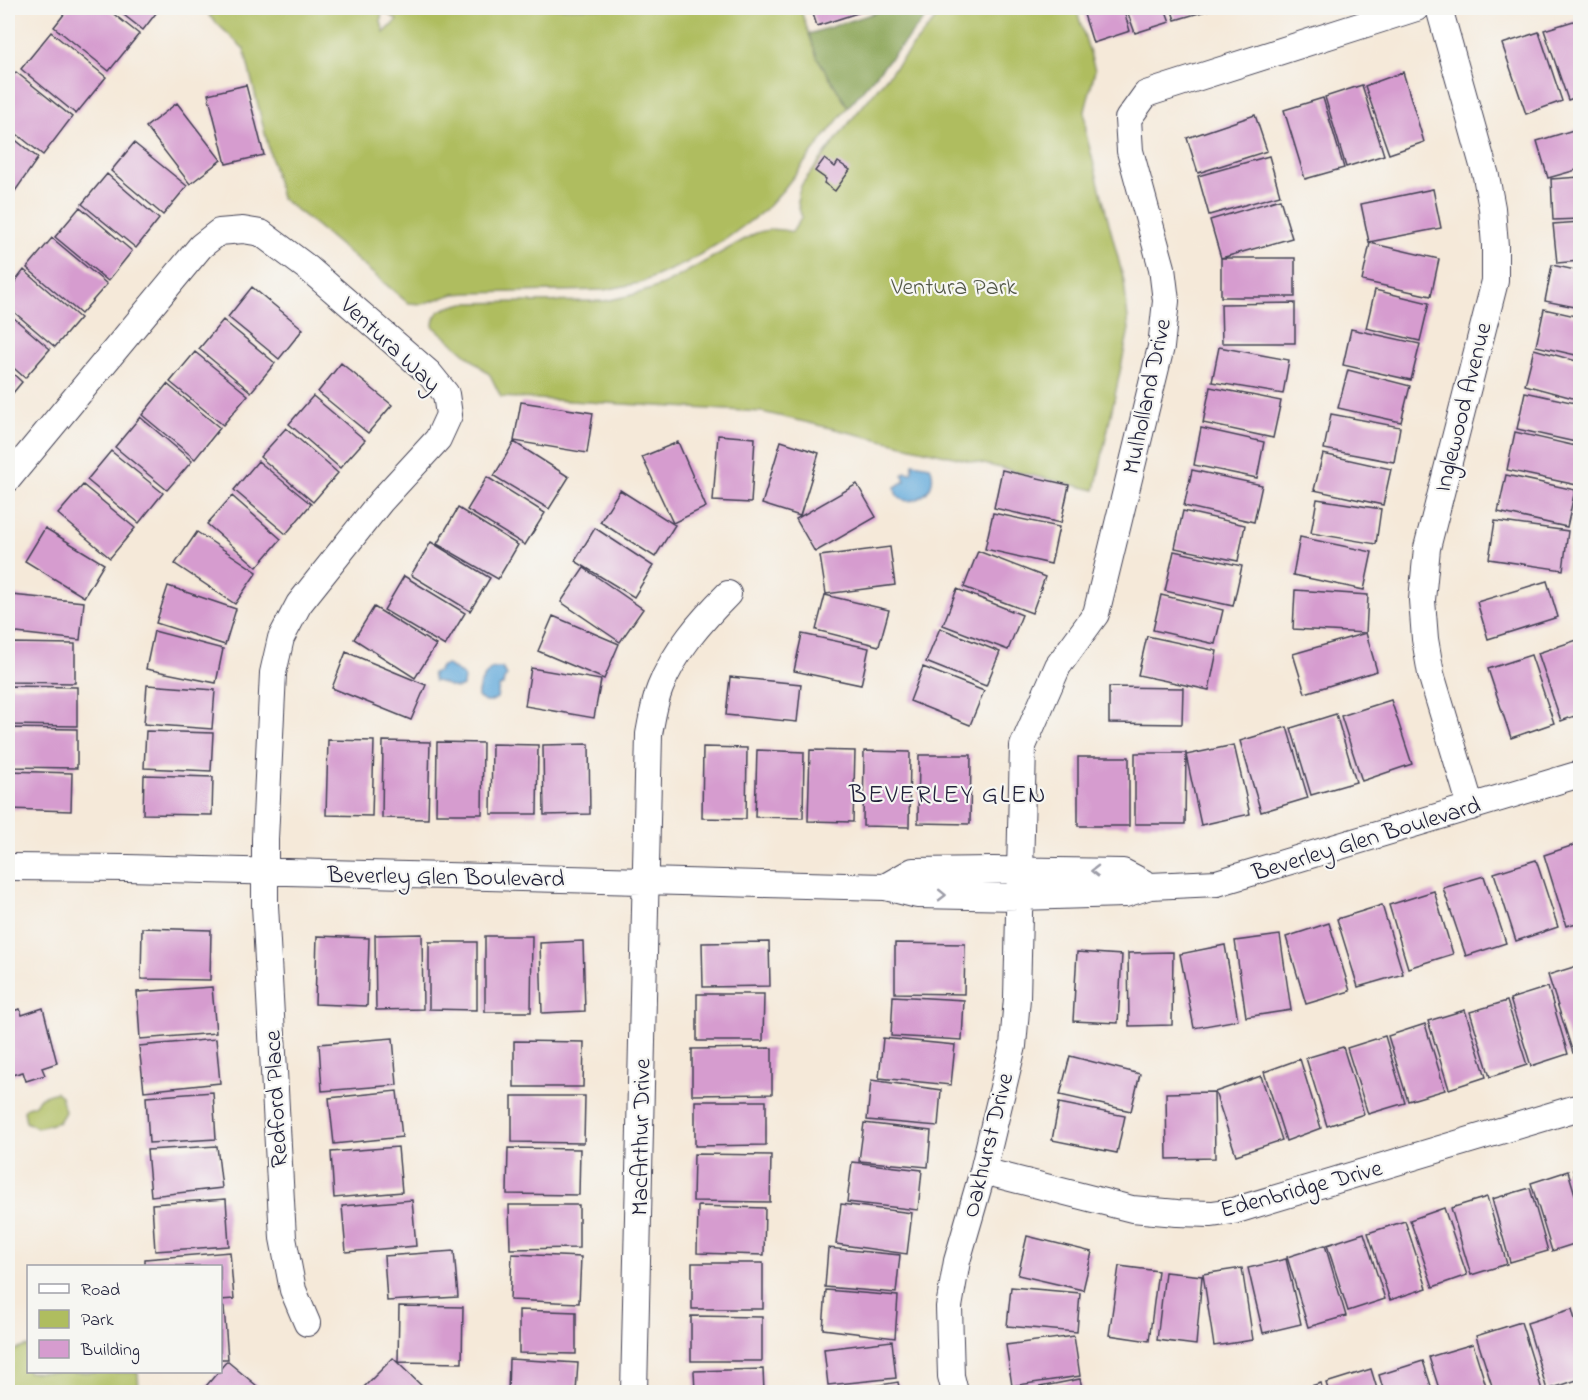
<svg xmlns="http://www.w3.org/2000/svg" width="1588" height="1400" font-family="'Indie Flower',sans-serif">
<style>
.green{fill:#afbd5f;stroke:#68704d;stroke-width:1.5;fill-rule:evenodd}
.forest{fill:#8ba456;stroke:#566348;stroke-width:1.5}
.water{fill:#65abdb;stroke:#44668b;stroke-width:1.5}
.building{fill:#d69ccf}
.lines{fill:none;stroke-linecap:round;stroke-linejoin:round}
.minor-casing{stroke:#424053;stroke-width:28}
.minor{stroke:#fff;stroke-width:26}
.oneway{stroke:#9c9ca7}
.labels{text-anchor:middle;stroke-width:4.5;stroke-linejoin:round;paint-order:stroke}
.park-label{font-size:24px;fill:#535848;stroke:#f6f6f2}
.street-label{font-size:24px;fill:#22223b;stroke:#f6f6f2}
.neighbourhood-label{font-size:26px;letter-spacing:1.5px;fill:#22223b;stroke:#f6f6f2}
</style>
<rect width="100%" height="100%" fill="#f6f6f2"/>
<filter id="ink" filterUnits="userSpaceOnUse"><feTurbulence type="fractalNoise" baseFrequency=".0167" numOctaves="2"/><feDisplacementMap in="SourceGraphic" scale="12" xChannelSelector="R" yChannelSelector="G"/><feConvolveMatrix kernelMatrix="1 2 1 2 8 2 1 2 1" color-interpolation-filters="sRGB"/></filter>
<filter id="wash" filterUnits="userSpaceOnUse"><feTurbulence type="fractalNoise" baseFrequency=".008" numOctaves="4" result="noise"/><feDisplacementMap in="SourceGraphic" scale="24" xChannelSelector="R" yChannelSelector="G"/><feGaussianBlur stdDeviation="1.35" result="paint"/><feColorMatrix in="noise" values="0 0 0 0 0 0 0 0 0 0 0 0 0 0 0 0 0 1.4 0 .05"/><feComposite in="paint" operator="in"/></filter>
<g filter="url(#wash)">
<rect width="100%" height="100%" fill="#f5e9d9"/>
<path class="green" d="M 216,8 L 800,8 L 817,57 L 848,107 L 783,190 L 765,210 L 726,239 L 686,263 L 640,283 L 604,290 L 470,293 L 454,294 L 422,304 L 408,303 L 313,223 L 281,198 L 244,49 L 209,16 ZM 382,10 L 397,20 L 384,33 L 381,21 Z
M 943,8 L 1076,8 L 1095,70 L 1085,111 L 1086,134 L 1124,281 L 1129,329 L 1095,490 L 762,412 L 501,397 L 490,375 L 433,326 C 433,308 450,307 464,303 L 604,301 C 626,297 647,292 667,283 L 754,234 C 766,229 779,228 792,232 L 802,217 C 797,205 796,196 802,184 L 856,114 L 938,16 Z
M 56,1092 L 61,1096 L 65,1112 L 59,1122 L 37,1128 L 26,1122 L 24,1111 L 27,1107 L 34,1105 L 41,1097 Z
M 28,1346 L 28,1372 L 138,1372 L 139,1392 L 8,1392 L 8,1352 Z"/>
<path class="forest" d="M 890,8 L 934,8 L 848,107 L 817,57 L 809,34 Z"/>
<path class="water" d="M 913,463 L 930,466 C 944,498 895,514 895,487 L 905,481 L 903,475 L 905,472 L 912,473 Z
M 447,665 C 453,667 455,672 462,674 L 464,678 L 463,686 C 452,692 445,681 434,681 L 432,673 L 437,672 L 442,666 Z
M 496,668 L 502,668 L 507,676 L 504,679 L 503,685 L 499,687 L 497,698 L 490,702 L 485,702 L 478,697 C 477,686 484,677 491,669 Z"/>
<g id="blocks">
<path class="building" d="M 69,8 L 106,8 L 139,34 L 109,71 L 54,27 Z
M 115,8 L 160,8 L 143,30 Z
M 811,8 L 873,8 L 817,26 Z
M 1082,8 L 1123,8 L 1130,31 L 1093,43 Z
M 1126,8 L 1165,8 L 1170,22 L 1135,33 Z
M 1171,8 L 1216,8 L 1175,20 Z
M 1580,19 L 1580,96 L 1568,100 L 1544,30 Z
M 51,32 L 106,77 L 76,114 L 21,69 Z
M 1539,32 L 1562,101 L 1526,114 L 1502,44 Z
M 16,72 L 72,117 L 43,155 L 8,127 L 8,82 Z
M 1403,72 L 1424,142 L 1389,154 L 1365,86 Z
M 246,85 L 264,155 L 226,164 L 208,94 Z
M 1362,85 L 1384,155 L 1346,167 L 1325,97 Z
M 1323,98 L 1344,168 L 1305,179 L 1284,110 Z
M 177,103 L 221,160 L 190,184 L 146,127 Z
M 1255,115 L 1267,151 L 1198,173 L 1187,138 Z
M 1580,128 L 1580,169 L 1548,178 L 1537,141 Z
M 8,134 L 38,158 L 11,197 L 8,195 Z
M 134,143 L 187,186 L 163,215 L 111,171 Z
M 1269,156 L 1280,195 L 1209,215 L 1198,176 Z
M 824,159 L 835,167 L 838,162 L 850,170 L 835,191 L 824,183 L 826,179 L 815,171 Z
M 107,174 L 159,219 L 136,248 L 82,204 Z
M 1580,177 L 1580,219 L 1553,220 L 1551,179 Z
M 1433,189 L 1441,228 L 1369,242 L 1361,204 Z
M 1280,199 L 1292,238 L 1221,258 L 1210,220 Z
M 80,207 L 132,251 L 108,281 L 55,237 Z
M 1580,222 L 1580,261 L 1557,263 L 1553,224 Z
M 52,238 L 107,284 L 81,314 L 27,268 Z
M 1370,243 L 1439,259 L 1431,296 L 1362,281 Z
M 1221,258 L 1295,258 L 1295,297 L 1221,297 Z
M 1552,265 L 1580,271 L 1580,308 L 1545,301 Z
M 24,270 L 80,318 L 55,347 L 8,307 L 8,291 Z
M 252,287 L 303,329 L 279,359 L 228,317 Z
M 1375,290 L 1429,303 L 1420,341 L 1366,328 Z
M 1295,303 L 1295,343 L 1222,343 L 1221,304 Z
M 1544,309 L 1580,317 L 1580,356 L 1536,346 Z
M 8,313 L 50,349 L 25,378 L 8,363 Z
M 223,320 L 275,363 L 251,392 L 199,349 Z
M 1351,329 L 1420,344 L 1411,380 L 1343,365 Z
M 1219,347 L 1289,360 L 1283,394 L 1212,382 Z
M 1534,349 L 1580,362 L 1580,400 L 1525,385 Z
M 195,352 L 248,395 L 223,425 L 170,382 Z
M 341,363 L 392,405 L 368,433 L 318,392 Z
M 8,369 L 22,382 L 8,399 Z
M 1348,370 L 1410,386 L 1401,422 L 1338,408 Z
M 167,384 L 220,428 L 195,459 L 142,415 Z
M 1210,387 L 1281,401 L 1273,438 L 1203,423 Z
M 1525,392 L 1580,404 L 1580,443 L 1517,429 Z
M 313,396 L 365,440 L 340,468 L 289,424 Z
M 521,402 L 593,413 L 587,453 L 514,441 Z
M 1331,414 L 1400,427 L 1394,462 L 1324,449 Z
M 140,417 L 192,461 L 167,490 L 115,447 Z
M 286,428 L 338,473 L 313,502 L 260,457 Z
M 1201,428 L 1264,442 L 1257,478 L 1194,465 Z
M 1515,432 L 1580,447 L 1580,469 L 1577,485 L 1507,470 Z
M 718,435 L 755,438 L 751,503 L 713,501 Z
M 781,441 L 819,453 L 800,516 L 762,504 Z
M 514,442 L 569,477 L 549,509 L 494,476 Z
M 678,442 L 706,507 L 673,523 L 642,457 Z
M 111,451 L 163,493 L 139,523 L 87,480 Z
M 1323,454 L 1391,469 L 1383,505 L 1314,490 Z
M 258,461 L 311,504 L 286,534 L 234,490 Z
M 1002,470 L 1069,485 L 1061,523 L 994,508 Z
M 1192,470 L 1262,485 L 1254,522 L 1184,506 Z
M 1506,475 L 1575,490 L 1567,527 L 1498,512 Z
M 487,477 L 545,513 L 525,545 L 467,510 Z
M 857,484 L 876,517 L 815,552 L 796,519 Z
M 83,485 L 135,528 L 110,558 L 58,514 Z
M 620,490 L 675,525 L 655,557 L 600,522 Z
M 232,496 L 281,539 L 257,567 L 207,524 Z
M 1317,499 L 1381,509 L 1376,544 L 1311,533 Z
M 458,508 L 518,545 L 498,579 L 437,544 Z
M 1183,511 L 1245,525 L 1238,561 L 1175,548 Z
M 993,513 L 1059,527 L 1051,564 L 985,549 Z
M 1495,521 L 1568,531 L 1563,570 L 1489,559 Z
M 45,528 L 104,564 L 84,597 L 25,561 Z
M 595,528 L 653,566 L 634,597 L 575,561 Z
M 197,532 L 257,572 L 235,604 L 175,564 Z
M 1300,537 L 1372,552 L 1364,590 L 1293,575 Z
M 431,542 L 490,578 L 470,611 L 411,575 Z
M 890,547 L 895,585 L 826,594 L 820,556 Z
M 978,551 L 1045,577 L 1032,613 L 964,587 Z
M 1174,551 L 1242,566 L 1233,606 L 1165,591 Z
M 584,568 L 643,609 L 620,642 L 561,602 Z
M 404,576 L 465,613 L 445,646 L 384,610 Z
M 1547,581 L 1558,617 L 1488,639 L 1477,602 Z
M 168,586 L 236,609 L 225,645 L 156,623 Z
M 957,589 L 1022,615 L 1008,650 L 943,625 Z
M 1295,590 L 1368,595 L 1366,633 L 1293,629 Z
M 11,595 L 84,602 L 80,640 L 8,632 Z
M 825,595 L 889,610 L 879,646 L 816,630 Z
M 1161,595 L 1223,610 L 1215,644 L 1153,630 Z
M 374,607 L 436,645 L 415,678 L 354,639 Z
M 553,616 L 619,644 L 604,679 L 538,651 Z
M 940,628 L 1000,652 L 986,686 L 926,662 Z
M 154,631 L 223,649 L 216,683 L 146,669 Z
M 1366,633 L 1377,671 L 1305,693 L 1293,654 Z
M 802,634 L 869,648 L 861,685 L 794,671 Z
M 1147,636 L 1217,651 L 1209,690 L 1138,675 Z
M 1580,639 L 1580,714 L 1561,721 L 1538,653 Z
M 8,643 L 75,644 L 75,683 L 8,682 Z
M 346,652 L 426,685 L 411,720 L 332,688 Z
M 1531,655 L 1554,723 L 1511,738 L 1488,669 Z
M 923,667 L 984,691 L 970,725 L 910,701 Z
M 531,668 L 601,680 L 594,718 L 525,706 Z
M 730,677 L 801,684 L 797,722 L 726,715 Z
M 147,685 L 215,690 L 212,729 L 144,724 Z
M 8,686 L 77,687 L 77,726 L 8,725 Z
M 1109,687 L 1183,688 L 1182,724 L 1109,723 Z
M 1391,700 L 1412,764 L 1362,781 L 1341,716 Z
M 1336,714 L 1356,782 L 1311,795 L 1291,728 Z
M 1287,727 L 1308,798 L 1261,812 L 1240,741 Z
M 8,728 L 77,729 L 77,768 L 8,767 Z
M 146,731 L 213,733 L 211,771 L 144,768 Z
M 328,740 L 374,741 L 372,816 L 326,815 Z
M 383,741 L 430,742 L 428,819 L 382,818 Z
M 437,742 L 483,743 L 482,814 L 436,814 Z
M 492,744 L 538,745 L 537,814 L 491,814 Z
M 589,744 L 590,814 L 544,815 L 543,745 Z
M 1234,745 L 1250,814 L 1201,825 L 1186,755 Z
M 703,747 L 747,748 L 746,819 L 702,818 Z
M 757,750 L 804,752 L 803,818 L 755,817 Z
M 810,750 L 855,751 L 853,822 L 808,821 Z
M 864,751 L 910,752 L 909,827 L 863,826 Z
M 1135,753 L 1186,753 L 1185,824 L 1135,824 Z
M 919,755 L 971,755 L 970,824 L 918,823 Z
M 1078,757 L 1129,757 L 1129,826 L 1078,826 Z
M 8,771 L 72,773 L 71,811 L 8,809 Z
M 144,775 L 213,777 L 212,815 L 143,814 Z
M 1580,843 L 1580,922 L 1566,926 L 1544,855 Z
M 1536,860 L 1558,927 L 1516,941 L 1494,873 Z
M 1484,876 L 1506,943 L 1466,956 L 1443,888 Z
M 1434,891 L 1453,954 L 1408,968 L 1389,905 Z
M 1382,905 L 1403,974 L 1358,987 L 1337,919 Z
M 1329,923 L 1350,991 L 1306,1004 L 1286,937 Z
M 142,928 L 211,930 L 210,980 L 141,979 Z
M 422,934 L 423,1009 L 376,1010 L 375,935 Z
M 1280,935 L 1291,1010 L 1246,1017 L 1235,941 Z
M 317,936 L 369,938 L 367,1006 L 315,1004 Z
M 485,936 L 532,936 L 531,1012 L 485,1012 Z
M 583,941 L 585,1011 L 542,1013 L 540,943 Z
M 429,942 L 477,942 L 477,1010 L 429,1009 Z
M 769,942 L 770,986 L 703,987 L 702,943 Z
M 895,943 L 965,944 L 964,994 L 895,993 Z
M 1225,945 L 1238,1020 L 1194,1028 L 1180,954 Z
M 1077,952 L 1122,955 L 1118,1023 L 1073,1021 Z
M 1173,952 L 1172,1025 L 1129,1026 L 1128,953 Z
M 1580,965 L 1580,1050 L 1573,1053 L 1548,975 Z
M 212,987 L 216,1033 L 140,1039 L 137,992 Z
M 1548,987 L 1568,1054 L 1531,1066 L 1510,999 Z
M 697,994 L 764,994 L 763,1041 L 697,1041 Z
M 893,996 L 964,1000 L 962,1040 L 891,1036 Z
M 1507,1001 L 1527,1065 L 1490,1077 L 1470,1012 Z
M 43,1008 L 57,1063 L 42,1068 L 45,1075 L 26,1081 L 23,1072 L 8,1076 L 8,1012 L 20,1009 L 22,1015 Z
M 1465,1010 L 1486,1077 L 1449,1089 L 1428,1021 Z
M 1425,1024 L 1445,1090 L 1408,1101 L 1388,1036 Z
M 1385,1036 L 1405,1103 L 1368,1114 L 1347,1048 Z
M 393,1038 L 397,1085 L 322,1091 L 319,1044 Z
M 883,1038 L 955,1045 L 951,1085 L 879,1078 Z
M 216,1039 L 220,1083 L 144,1091 L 139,1046 Z
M 514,1041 L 584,1042 L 583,1087 L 514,1087 Z
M 1343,1047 L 1364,1114 L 1327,1126 L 1306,1058 Z
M 772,1048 L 772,1094 L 692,1095 L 692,1049 Z
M 1070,1056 L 1140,1074 L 1131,1111 L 1060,1095 Z
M 1300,1059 L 1321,1128 L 1286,1141 L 1264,1072 Z
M 1261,1076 L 1282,1140 L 1236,1155 L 1215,1092 Z
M 871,1080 L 941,1090 L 938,1126 L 867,1120 Z
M 397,1091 L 402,1137 L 334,1144 L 329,1098 Z
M 213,1092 L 216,1139 L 149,1143 L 146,1097 Z
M 1214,1092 L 1215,1158 L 1167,1159 L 1166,1093 Z
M 512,1096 L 585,1096 L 584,1143 L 512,1142 Z
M 695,1101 L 766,1101 L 766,1145 L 695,1146 Z
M 1059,1103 L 1125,1116 L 1117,1153 L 1052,1140 Z
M 864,1123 L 931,1131 L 928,1167 L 859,1161 Z
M 217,1146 L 222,1188 L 151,1196 L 147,1150 Z
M 398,1147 L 402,1192 L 334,1198 L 331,1152 Z
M 508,1148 L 580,1149 L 579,1195 L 507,1194 Z
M 694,1154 L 771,1155 L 770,1202 L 693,1201 Z
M 852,1162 L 922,1170 L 918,1210 L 847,1202 Z
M 1580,1168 L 1580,1195 L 1573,1170 Z
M 1568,1171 L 1580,1211 L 1580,1242 L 1552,1251 L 1531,1183 Z
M 1530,1188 L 1548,1251 L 1510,1262 L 1492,1199 Z
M 1487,1197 L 1507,1264 L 1471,1275 L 1451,1208 Z
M 226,1199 L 229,1246 L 155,1251 L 152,1204 Z
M 412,1200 L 416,1246 L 346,1252 L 342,1206 Z
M 841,1204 L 912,1213 L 907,1254 L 836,1244 Z
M 509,1205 L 579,1205 L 579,1248 L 510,1249 Z
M 698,1206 L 765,1208 L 764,1255 L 697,1253 Z
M 1444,1208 L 1467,1275 L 1433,1287 L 1410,1220 Z
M 1405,1221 L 1427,1288 L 1390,1300 L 1368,1233 Z
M 1364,1233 L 1385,1299 L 1348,1311 L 1327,1245 Z
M 1027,1236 L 1092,1252 L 1083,1290 L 1018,1275 Z
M 1325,1245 L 1346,1316 L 1308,1327 L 1287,1257 Z
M 828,1248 L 900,1255 L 896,1293 L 825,1287 Z
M 454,1251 L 458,1297 L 387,1301 L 384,1256 Z
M 230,1252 L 234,1299 L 220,1300 L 220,1266 L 145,1266 L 145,1259 Z
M 512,1254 L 581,1257 L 579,1303 L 510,1300 Z
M 1286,1259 L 1301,1324 L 1263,1333 L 1248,1268 Z
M 692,1263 L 763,1263 L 763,1309 L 692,1309 Z
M 1119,1266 L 1158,1271 L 1149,1341 L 1109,1335 Z
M 1242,1268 L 1253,1340 L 1214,1346 L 1203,1274 Z
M 1165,1272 L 1202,1276 L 1196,1345 L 1157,1340 Z
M 1011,1287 L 1080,1293 L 1077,1332 L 1007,1326 Z
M 826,1290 L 898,1296 L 895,1338 L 823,1329 Z
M 399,1306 L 463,1307 L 462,1363 L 398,1362 Z
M 220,1307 L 224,1307 L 228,1359 L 220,1359 Z
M 1572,1309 L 1580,1338 L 1580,1379 L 1547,1390 L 1527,1323 Z
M 519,1310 L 576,1312 L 576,1354 L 519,1353 Z
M 691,1316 L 762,1317 L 762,1361 L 691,1361 Z
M 1521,1322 L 1542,1390 L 1533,1392 L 1494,1392 L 1476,1336 Z
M 1074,1336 L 1080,1376 L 1012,1386 L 1006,1345 Z
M 892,1341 L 896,1378 L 828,1385 L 824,1349 Z
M 1473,1344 L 1488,1392 L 1440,1392 L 1429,1357 Z
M 393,1358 L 397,1362 L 428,1392 L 359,1392 Z
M 509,1359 L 578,1363 L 576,1392 L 508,1392 Z
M 227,1361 L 263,1391 L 261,1392 L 201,1392 L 218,1372 L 220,1372 L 220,1369 Z
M 1423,1361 L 1433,1392 L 1384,1392 L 1379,1375 Z
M 763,1369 L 764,1392 L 695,1392 L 694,1371 Z
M 1371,1369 L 1378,1392 L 1329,1392 L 1326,1383 Z
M 1080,1379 L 1083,1392 L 1019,1392 L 1019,1391 Z
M 898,1382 L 900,1392 L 845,1392 L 845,1391 Z
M 1321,1383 L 1323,1392 L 1291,1392 Z"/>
</g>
</g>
<g filter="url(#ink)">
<use href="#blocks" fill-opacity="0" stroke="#424053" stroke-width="1.5"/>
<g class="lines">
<defs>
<path id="minor" d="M 1439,8 L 1486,176 L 1492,208 L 1495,246 L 1495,281 L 1427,548 L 1422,600 L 1425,639 L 1431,674 L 1471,807
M 8,479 L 201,246 L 219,232 L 243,230 L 261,233 L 309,269 L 429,373 L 446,394 L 449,415 L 438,439 L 381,501 L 299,604 L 281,638 L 273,673 L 265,839 L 265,905 L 283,1238 L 293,1290 L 307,1323
M 8,867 L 127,868 L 885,887 L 917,895 L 1019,897 L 1125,894 L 1150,886 L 1217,883 L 1580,774
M 885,887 L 913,871 L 993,870 L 1123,872 L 1150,886
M 983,1171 L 1132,1209 L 1177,1213 L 1212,1214 L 1233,1211 L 1580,1107
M 634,1392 L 649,734 C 652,719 654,703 660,688 C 674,652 701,621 728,594
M 955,1392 L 951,1376 L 949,1307 L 957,1261 L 983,1171 L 1013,1046 L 1017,998 L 1023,746 L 1058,666 L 1096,614 L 1161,347 L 1166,301 L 1162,268 L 1130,151 L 1128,119 L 1146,94 L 1416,8"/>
</defs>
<use href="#minor" class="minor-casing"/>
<use href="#minor" class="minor"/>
</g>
<defs><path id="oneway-chevron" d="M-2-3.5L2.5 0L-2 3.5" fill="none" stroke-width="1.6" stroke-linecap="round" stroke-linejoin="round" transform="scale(1.5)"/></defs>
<g class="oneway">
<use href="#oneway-chevron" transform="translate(1095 871) rotate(-179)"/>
<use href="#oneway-chevron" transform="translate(942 895) rotate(1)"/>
</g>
</g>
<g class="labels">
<g class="park-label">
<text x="954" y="294">Ventura Park</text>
</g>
<g class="street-label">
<text transform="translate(391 344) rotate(43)" y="8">Ventura Way</text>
<text transform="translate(1146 396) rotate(-78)" y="8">Mulholland Drive</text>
<text transform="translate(1462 407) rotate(-76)" y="8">Inglewood Avenue</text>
<text transform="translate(1366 838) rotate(-17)" y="8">Beverley Glen Boulevard</text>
<text transform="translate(446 876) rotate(1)" y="8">Beverley Glen Boulevard</text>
<text transform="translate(275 1099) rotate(-93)" y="8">Redford Place</text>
<text transform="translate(640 1137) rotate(-89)" y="8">MacArthur Drive</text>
<text transform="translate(987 1145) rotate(-76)" y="8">Oakhurst Drive</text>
<text transform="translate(1301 1188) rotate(-15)" y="8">Edenbridge Drive</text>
</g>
<g class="neighbourhood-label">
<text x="948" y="802">BEVERLEY GLEN</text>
</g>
</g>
<rect width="1588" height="1400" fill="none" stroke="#f6f6f2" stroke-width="30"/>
<rect x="27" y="1265" width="195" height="108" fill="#f6f6f2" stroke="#a1a1a9" stroke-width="1.5"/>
<rect x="39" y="1284" width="30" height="9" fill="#ffffff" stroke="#a1a1a9" stroke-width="1.5"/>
<text x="81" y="1295" font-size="18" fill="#22223b">Road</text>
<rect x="39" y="1310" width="30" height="18" fill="#afbd5f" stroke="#a1a1a9" stroke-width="1.5"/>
<text x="81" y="1325" font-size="18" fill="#22223b">Park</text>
<rect x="39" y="1340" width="30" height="18" fill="#d69ccf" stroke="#a1a1a9" stroke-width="1.5"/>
<text x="81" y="1355" font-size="18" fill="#22223b">Building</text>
</svg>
